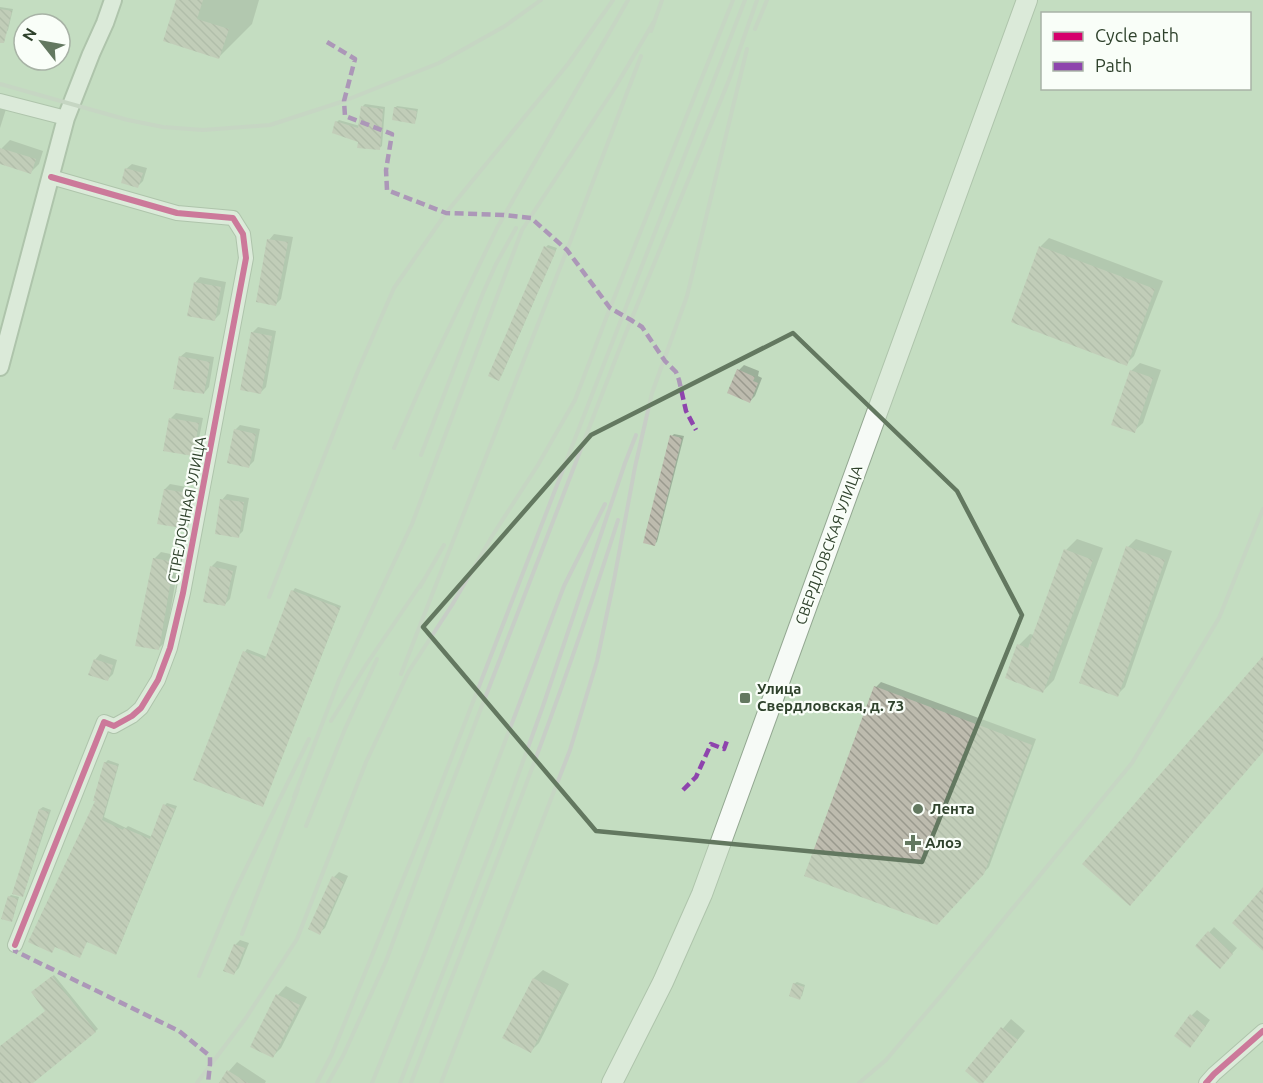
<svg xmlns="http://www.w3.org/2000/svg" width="1263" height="1083" font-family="Ubuntu,sans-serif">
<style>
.shadow{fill:#0003}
.building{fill:url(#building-back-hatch)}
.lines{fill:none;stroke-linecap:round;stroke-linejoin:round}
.minor-casing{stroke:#93a791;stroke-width:16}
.major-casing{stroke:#93a791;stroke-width:20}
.highway-casing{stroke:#93a791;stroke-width:22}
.minor{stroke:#f6faf6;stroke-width:14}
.major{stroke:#f6faf6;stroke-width:16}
.highway{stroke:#f6faf6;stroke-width:20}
.rail{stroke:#c7cec6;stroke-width:4}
.quiet{stroke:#8e44ad;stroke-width:4.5;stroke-dasharray:9 4.5;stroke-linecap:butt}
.cycleway-casing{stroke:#f9fef8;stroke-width:10}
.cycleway{stroke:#d6006c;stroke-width:6}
.marked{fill:none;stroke:#637860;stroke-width:4.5;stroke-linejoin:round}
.poi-dot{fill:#637860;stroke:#f9fef8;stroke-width:2}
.labels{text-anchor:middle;stroke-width:4.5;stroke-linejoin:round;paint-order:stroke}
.street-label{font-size:15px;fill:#2f422c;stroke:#f9fef8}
.poi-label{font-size:15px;font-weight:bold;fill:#2f422c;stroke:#f9fef8;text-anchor:start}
</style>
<defs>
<pattern id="building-back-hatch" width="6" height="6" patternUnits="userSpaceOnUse" patternTransform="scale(1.5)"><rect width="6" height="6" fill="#bdbbae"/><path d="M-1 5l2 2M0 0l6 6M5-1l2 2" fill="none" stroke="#9a9a8e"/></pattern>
</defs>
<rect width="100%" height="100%" fill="#c4ddc1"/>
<path class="shadow" d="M 177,0 L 259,0 L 252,24 L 219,57 Z
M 0,7 L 13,9 L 8,30 L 6,33 L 0,31 Z
M 0,104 L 7,106 L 0,128 Z
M 365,104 L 385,107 L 382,146 L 379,148 L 337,122 L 339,120 L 360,126 L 363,106 Z
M 397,106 L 418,109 L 416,120 L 414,122 L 395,108 Z
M 10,140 L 43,151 L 39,164 L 31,172 L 0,162 L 2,148 Z
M 132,164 L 147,168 L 143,181 L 138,186 L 126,169 Z
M 274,234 L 293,237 L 281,299 L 276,304 L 269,240 Z
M 1049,238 L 1163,281 L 1134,356 L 1126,364 L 1013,321 L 1041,246 Z
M 548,245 L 557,248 L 501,377 L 546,247 Z
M 200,277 L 226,282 L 220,314 L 215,319 L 195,283 Z
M 258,327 L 276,331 L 266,387 L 261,392 L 252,333 Z
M 186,352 L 214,357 L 209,387 L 204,393 L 180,357 Z
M 1140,363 L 1161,370 L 1143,423 L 1134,431 L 1131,371 Z
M 744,365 L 759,371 L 758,376 L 762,378 L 755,396 L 750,401 L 739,370 Z
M 176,413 L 203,418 L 197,449 L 192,454 L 171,418 Z
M 240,425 L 260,429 L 254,461 L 249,466 L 235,430 Z
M 674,434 L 684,436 L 657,542 L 654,544 L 672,436 Z
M 170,484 L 192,488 L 186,521 L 181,526 L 165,489 Z
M 227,494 L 249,498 L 243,531 L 238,536 L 222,500 Z
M 1077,539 L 1103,548 L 1054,680 L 1043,691 L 1019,645 L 1030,634 L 1034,635 L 1066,550 Z
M 1136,539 L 1172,551 L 1125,687 L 1117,695 L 1128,547 Z
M 161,552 L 180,556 L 165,642 L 158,649 L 154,559 Z
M 217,561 L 237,566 L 230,599 L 225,604 L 212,566 Z
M 295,588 L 341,606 L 264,803 L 245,652 L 247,649 L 267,657 L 293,591 Z
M 100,654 L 117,660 L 113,674 L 107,680 L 95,660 Z
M 881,682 L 1036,739 L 989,867 L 942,918 L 876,687 Z
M 108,760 L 119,764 L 104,817 L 126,828 L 128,826 L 152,837 L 165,805 L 167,803 L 177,806 L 118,950 L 116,953 L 87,941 L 97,800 L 105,763 Z
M 43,807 L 51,810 L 24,893 L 22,895 L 40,809 Z
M 339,872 L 348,876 L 325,928 L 319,933 L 334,877 Z
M 11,895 L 19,897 L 13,918 L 11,920 L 9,897 Z
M 1214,927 L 1237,948 L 1220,967 L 1197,946 Z
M 240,940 L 249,943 L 239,968 L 234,973 L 235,945 Z
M 543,970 L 569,984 L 539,1043 L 531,1051 L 504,1038 L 534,978 Z
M 54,975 L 98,1029 L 30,1083 L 0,1083 L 0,1048 L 47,1011 L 35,990 Z
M 797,982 L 805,985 L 802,996 L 799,998 L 794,984 Z
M 286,986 L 307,997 L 281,1048 L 273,1056 L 252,1046 L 278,995 Z
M 1197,1010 L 1210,1020 L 1195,1041 L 1192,1015 Z
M 1011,1019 L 1025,1031 L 989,1075 L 967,1071 Z
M 237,1062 L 266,1081 L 265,1083 L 221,1083 L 229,1071 Z"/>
<path class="building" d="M 176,0 L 203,0 L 197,19 L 229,29 L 219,59 L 163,41 Z
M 0,9 L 12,11 L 4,43 L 0,43 Z
M 361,106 L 383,109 L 380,150 L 357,148 L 358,142 L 332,133 L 335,121 L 358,128 Z
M 394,107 L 417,111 L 415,124 L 392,120 Z
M 0,148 L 36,159 L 31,174 L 0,164 Z
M 125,168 L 143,173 L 138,188 L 121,183 Z
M 267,239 L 288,242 L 276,306 L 256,302 Z
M 544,246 L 556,251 L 499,381 L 488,376 Z
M 1039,246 L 1155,289 L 1127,366 L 1011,322 Z
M 194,282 L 221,287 L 215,321 L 187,316 Z
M 251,332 L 272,336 L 261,394 L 240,390 Z
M 179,356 L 210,362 L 204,394 L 173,389 Z
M 737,369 L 755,377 L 753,381 L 758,383 L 750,403 L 727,393 Z
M 1130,370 L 1153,378 L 1135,433 L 1111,425 Z
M 169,418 L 199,423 L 193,456 L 163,451 Z
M 234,429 L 256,434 L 249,468 L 227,463 Z
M 670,435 L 682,438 L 655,546 L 643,543 Z
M 164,489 L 187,493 L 181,528 L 157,524 Z
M 220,499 L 244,502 L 239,538 L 215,534 Z
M 1126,546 L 1165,560 L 1118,697 L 1079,683 Z
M 1064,549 L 1093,560 L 1043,693 L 1005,678 L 1017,644 L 1028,648 Z
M 153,558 L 174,562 L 159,650 L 135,646 Z
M 210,566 L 233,571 L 225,606 L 203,602 Z
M 291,590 L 340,608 L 263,807 L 193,780 L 243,651 L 265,659 Z
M 1263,656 L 1263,752 L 1130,906 L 1082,864 Z
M 94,659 L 113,665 L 108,681 L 88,675 Z
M 874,686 L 1032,745 L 984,874 L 937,925 L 804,876 Z
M 104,762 L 118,766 L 102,820 L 123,830 L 124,828 L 150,839 L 163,804 L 175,809 L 116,955 L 87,942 L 80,958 L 55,947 L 52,953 L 28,942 L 95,801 L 93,801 Z
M 39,809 L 49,812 L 23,897 L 12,894 Z
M 332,876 L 344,882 L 320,935 L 308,929 Z
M 1263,887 L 1263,951 L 1232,923 Z
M 8,896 L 18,899 L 12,922 L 1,919 Z
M 1208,931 L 1233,954 L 1220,969 L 1195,946 Z
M 234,944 L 245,948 L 234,975 L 223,971 Z
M 52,976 L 96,1032 L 33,1083 L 0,1083 L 0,1046 L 45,1011 L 31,992 Z
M 533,978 L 562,992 L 531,1053 L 502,1038 Z
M 793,983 L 804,987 L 800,1000 L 789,996 Z
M 276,994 L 300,1005 L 273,1058 L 250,1047 Z
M 1190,1014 L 1206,1026 L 1190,1048 L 1174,1036 Z
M 1001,1027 L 1018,1040 L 983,1083 L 979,1083 L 965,1071 Z
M 227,1070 L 248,1083 L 219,1083 Z"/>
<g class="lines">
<defs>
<path id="minor" d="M 0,101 L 66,118
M 15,945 L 104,722 L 114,726 L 132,716 L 141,708 L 158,680 L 170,648 L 183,593 L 246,258 L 243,234 L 233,218 L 177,213 L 51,177
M 1206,1083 L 1214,1074 L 1263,1031"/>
<path id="major" d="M 0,367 L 66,118 L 91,54 L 105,23 L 113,0"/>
<path id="highway" d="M 612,1083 L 663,982 L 702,894 L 1027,0"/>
</defs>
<use href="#minor" class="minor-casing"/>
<use href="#major" class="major-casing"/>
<use href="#highway" class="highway-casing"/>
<use href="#minor" class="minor"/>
<use href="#major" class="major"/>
<use href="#highway" class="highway"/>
<path class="rail" d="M 755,29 L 767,0
M 651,31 L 662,0
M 0,84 L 128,120 L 163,127 L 203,130 L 270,125 L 344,101 L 439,63 L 505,26 L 541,0
M 394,448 L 422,384 L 497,228 L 628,0
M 421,455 L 483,293 L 496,264 L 516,228
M 420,587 L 444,545
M 269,597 L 359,368 L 394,288 L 446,213 L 568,64 L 613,0
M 401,674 L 567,250 L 641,56
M 331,721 L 366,665 L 423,581
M 294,797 L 339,680 L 412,524 L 522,230 L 616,86 L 653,23
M 306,826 L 345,729 L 377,659
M 242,934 L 298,789
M 199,976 L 233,895 L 309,739
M 197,1083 L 246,1018 L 297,939 L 366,762 L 409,671 L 452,605 L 494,533 L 538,465 L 575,400 L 610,308 L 733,0
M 317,1083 L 332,1054 L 428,818 L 745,0
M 328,1083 L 343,1056 L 386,961 L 443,807 L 621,345 L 729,80 L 757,0
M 372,1083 L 426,950 L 564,586 L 605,504
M 400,1083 L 495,839 L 543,706 L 625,463 L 636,435
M 411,1083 C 483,896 558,711 618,520
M 441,1083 L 570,750 L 597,661 L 614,580 L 635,467 L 652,393 L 687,296 L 747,49
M 859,1083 L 886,1060 L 944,992 L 1132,763 L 1219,618 L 1263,509"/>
<path class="quiet" d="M 327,42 L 355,59 L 344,101 L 345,116 L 392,134 L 386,170 L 387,190 L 446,213 L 504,215 L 531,218 L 567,250 L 610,308 L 631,320 L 642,327 L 665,361 L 676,372 L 679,380 L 686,411 L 696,430
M 683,790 L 696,777 L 711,744 L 724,749 L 728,738
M 15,945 L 15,951 L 179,1031 L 210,1056 L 210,1064 L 208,1083"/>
<defs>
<path id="cycleway" d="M 15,945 L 104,722 L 114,726 L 132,716 L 141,708 L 158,680 L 170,648 L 183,593 L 246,258 L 243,234 L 233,218 L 177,213 L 51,177
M 1206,1083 L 1214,1074 L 1263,1031"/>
</defs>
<use href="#cycleway" class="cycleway-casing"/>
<use href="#cycleway" class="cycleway"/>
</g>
<path d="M0 0H1263V1083H0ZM 793,333 L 957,491 L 1022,615 L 922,862 L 596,831 L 423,627 L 591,435 Z" fill="#c4ddc1" fill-opacity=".55" fill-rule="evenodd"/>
<path class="marked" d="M 793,333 L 957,491 L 1022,615 L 922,862 L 596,831 L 423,627 L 591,435 Z"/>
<g class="poi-dot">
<rect x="739" y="692" width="12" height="12" rx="3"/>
<circle cx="918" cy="809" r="6"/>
<path d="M910 834h6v6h6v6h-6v6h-6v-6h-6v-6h6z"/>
</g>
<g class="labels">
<g class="street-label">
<text transform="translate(187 510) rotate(-79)" y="5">СТРЕЛОЧНАЯ УЛИЦА</text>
<text transform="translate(829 545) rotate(-70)" y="5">СВЕРДЛОВСКАЯ УЛИЦА</text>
</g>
<g class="poi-label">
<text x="757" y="694">Улица<tspan x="757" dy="17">Свердловская, д. 73</tspan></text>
<text x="930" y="814">Лента</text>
<text x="925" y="848">Алоэ</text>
</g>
</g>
<rect x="1041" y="12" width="210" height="78" fill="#f9fef8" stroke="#a8b3a6" stroke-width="1.5"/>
<rect x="1053" y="32" width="30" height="9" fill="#d6006c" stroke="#a8b3a6" stroke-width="1.5"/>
<text x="1095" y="42" font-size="18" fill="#2f422c">Cycle path</text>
<rect x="1053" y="62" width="30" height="9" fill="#8e44ad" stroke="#a8b3a6" stroke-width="1.5"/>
<text x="1095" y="72" font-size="18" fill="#2f422c">Path</text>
<g transform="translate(42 42) rotate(301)"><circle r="28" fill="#f9fef8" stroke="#a8b3a6" stroke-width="1.5"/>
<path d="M0-4.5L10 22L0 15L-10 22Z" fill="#637860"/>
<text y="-9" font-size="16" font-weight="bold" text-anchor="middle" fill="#2f422c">N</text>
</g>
</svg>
